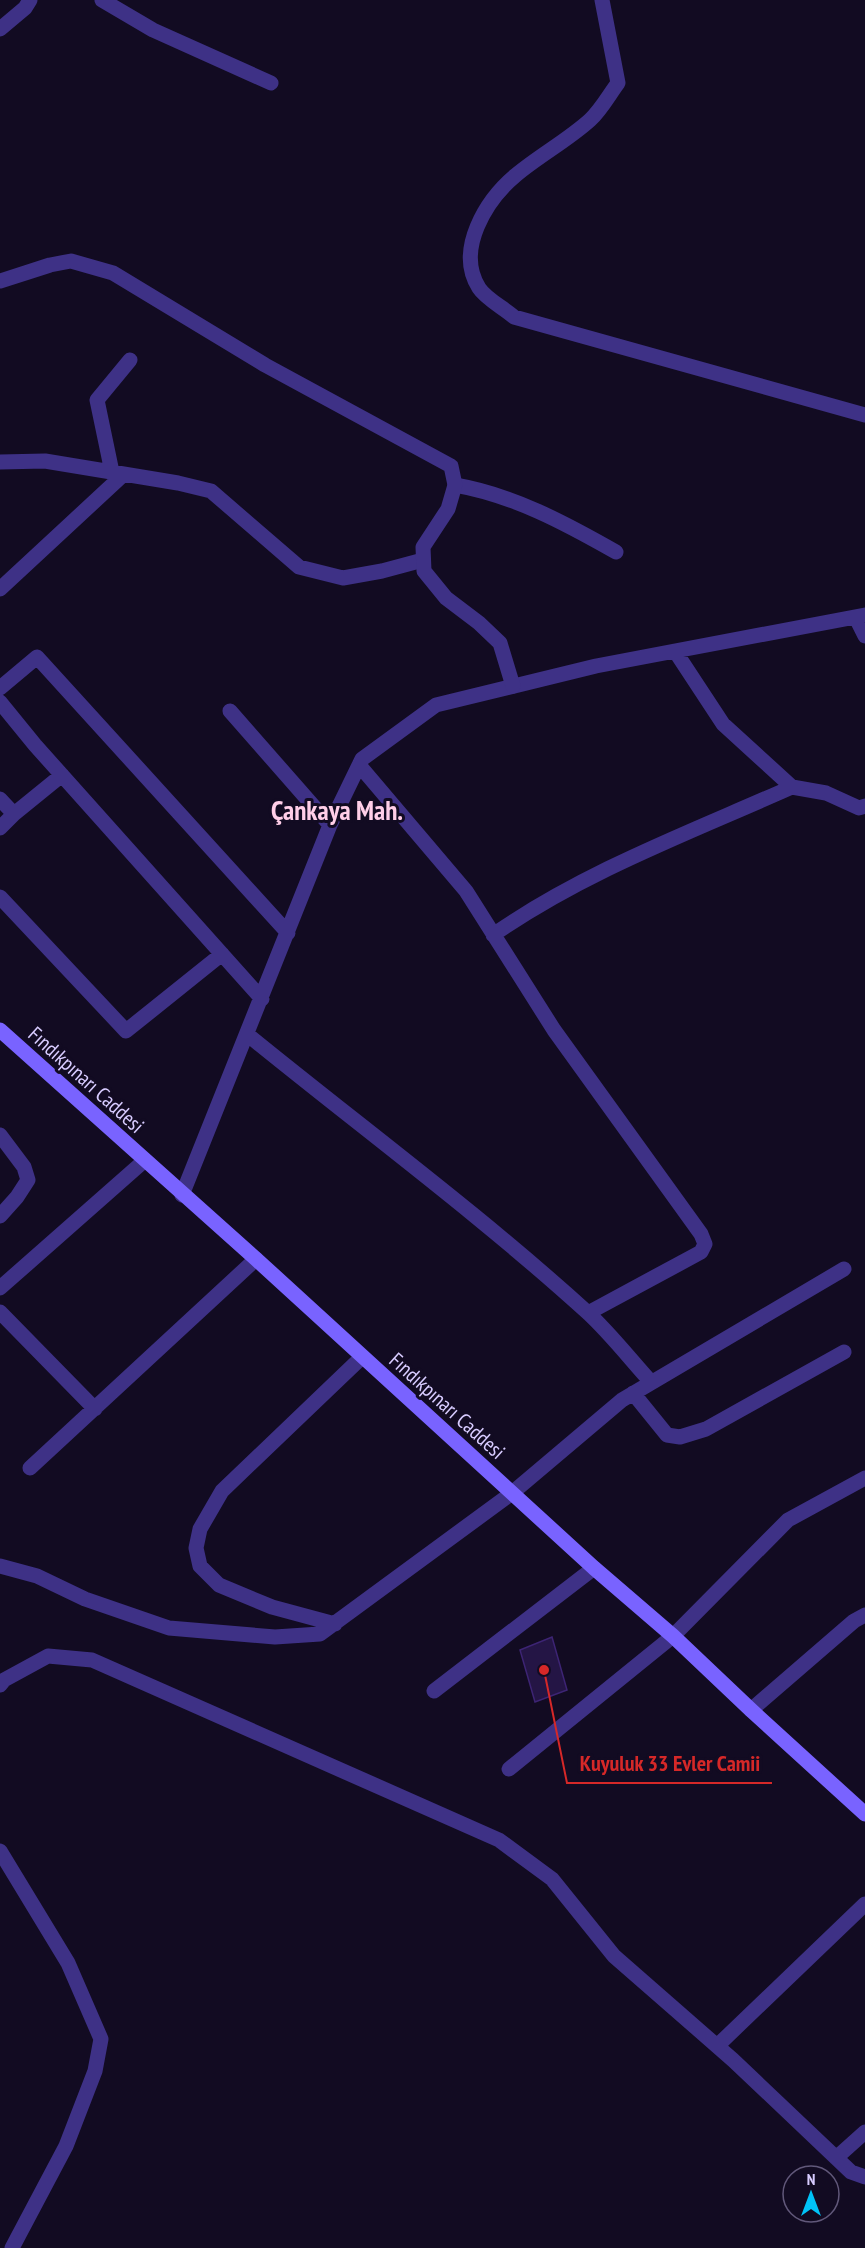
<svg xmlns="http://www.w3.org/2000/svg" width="865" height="2248" font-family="'PT Sans Narrow',sans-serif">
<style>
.building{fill:#241545;stroke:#3d2474;stroke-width:1.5}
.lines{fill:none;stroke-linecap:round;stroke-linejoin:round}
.minor{stroke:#3e3186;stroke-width:15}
.tertiary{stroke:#3e3186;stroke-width:15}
.secondary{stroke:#7963ff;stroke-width:15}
.labels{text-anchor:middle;stroke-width:6;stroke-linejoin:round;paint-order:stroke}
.street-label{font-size:21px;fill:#d8ccff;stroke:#120b22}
.district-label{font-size:27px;font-weight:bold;fill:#ffcee8;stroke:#120b22}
.leader{fill:none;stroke:#d62828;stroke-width:2}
.callout-dot{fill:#d62828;stroke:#120b22;stroke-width:2}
.callout-label{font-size:22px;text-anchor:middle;font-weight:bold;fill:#d62828;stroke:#120b22;stroke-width:6;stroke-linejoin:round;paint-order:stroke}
</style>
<rect width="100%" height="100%" fill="#120b22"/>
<path class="building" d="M 552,1637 L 567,1690 L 535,1702 L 520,1650 Z"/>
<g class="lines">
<path class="minor" d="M 102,0 L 153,30 L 271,83
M 602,0 L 618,83 C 609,95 601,110 590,120 C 568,140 540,155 516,175 C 486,200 455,250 479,288 C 486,299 504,308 514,317 L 865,415
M 0,462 L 45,461 L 178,483 L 211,491 L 299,567 L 343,578 L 382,571 L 423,560
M 112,472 L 97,400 L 130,360
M 455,485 C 513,495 565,523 616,552
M 0,589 L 124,474
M 856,618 L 865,636
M 675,651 L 723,724 L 792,787 L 826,793 L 859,808 L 865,806
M 0,688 L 37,657 L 288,933
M 0,702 L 35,745 L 262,999
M 230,711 L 330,825
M 359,765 L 466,891 L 554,1030 L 701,1234 L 705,1244 L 701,1252 L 588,1313
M 0,799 L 14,814
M 0,828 L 14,814 L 62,775
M 0,897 L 126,1031 L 222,954
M 493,935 C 585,871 691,832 792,787
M 248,1035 C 361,1127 479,1214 587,1312 C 610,1333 630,1359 651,1382
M 0,1135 L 24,1167 L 28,1180 L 17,1197 L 0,1216
M 182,1195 L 330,825 L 362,759 L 436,705 L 596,666 L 865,615
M 0,1288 L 144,1161
M 0,1312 L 95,1409
M 633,1393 L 667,1435 L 680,1437 L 706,1429 L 844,1352
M 30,1468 L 256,1259
M 0,1566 L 37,1576 L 85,1599 L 169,1628 L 275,1637 L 320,1634 L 512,1493 L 622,1400 L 844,1269
M 335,1624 L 272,1607 L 219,1585 L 200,1566 L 196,1548 L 200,1529 L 222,1491 L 362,1357
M 0,1685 L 4,1680 L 48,1656 L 92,1660 L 499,1840 L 552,1879 L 614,1956 L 733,2060 L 851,2172 L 865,2177
M 434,1691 L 594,1568
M 751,1710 L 854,1621 L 865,1615
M 509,1769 L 673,1636 L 788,1520 L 865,1478
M 0,1851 L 68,1963 L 101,2039 L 95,2071 L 66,2146 L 12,2248
M 717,2046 L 865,1904
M 836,2158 L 865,2132"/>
<path class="tertiary" d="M 0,29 L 25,8 L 30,0
M 0,281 L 50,265 L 71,261 L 113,273 L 265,365 L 451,466 L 455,485 L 448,509 L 423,547 L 424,571 L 446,598 L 479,623 L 500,643 L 513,686"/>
<path class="secondary" d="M 0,1030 L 256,1259 L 594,1568 L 673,1636 L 751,1710 L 865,1814"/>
</g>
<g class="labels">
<g class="street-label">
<text transform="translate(86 1080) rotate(42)" y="7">Fındıkpınarı Caddesi</text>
<text transform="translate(447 1406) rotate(42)" y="7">Fındıkpınarı Caddesi</text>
</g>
<g class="district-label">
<text x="337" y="820">Çankaya Mah.</text>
</g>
</g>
<path class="leader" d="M544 1670L567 1783H772"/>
<circle class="callout-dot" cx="544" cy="1670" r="6"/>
<g class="callout-label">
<text x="670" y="1771">Kuyuluk 33 Evler Camii</text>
</g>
<g transform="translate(811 2194)"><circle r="28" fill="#120b22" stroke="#61587a" stroke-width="1.5"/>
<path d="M0-4.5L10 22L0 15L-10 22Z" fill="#00c2f7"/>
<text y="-9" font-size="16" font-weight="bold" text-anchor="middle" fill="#d8ccff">N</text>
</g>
</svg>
